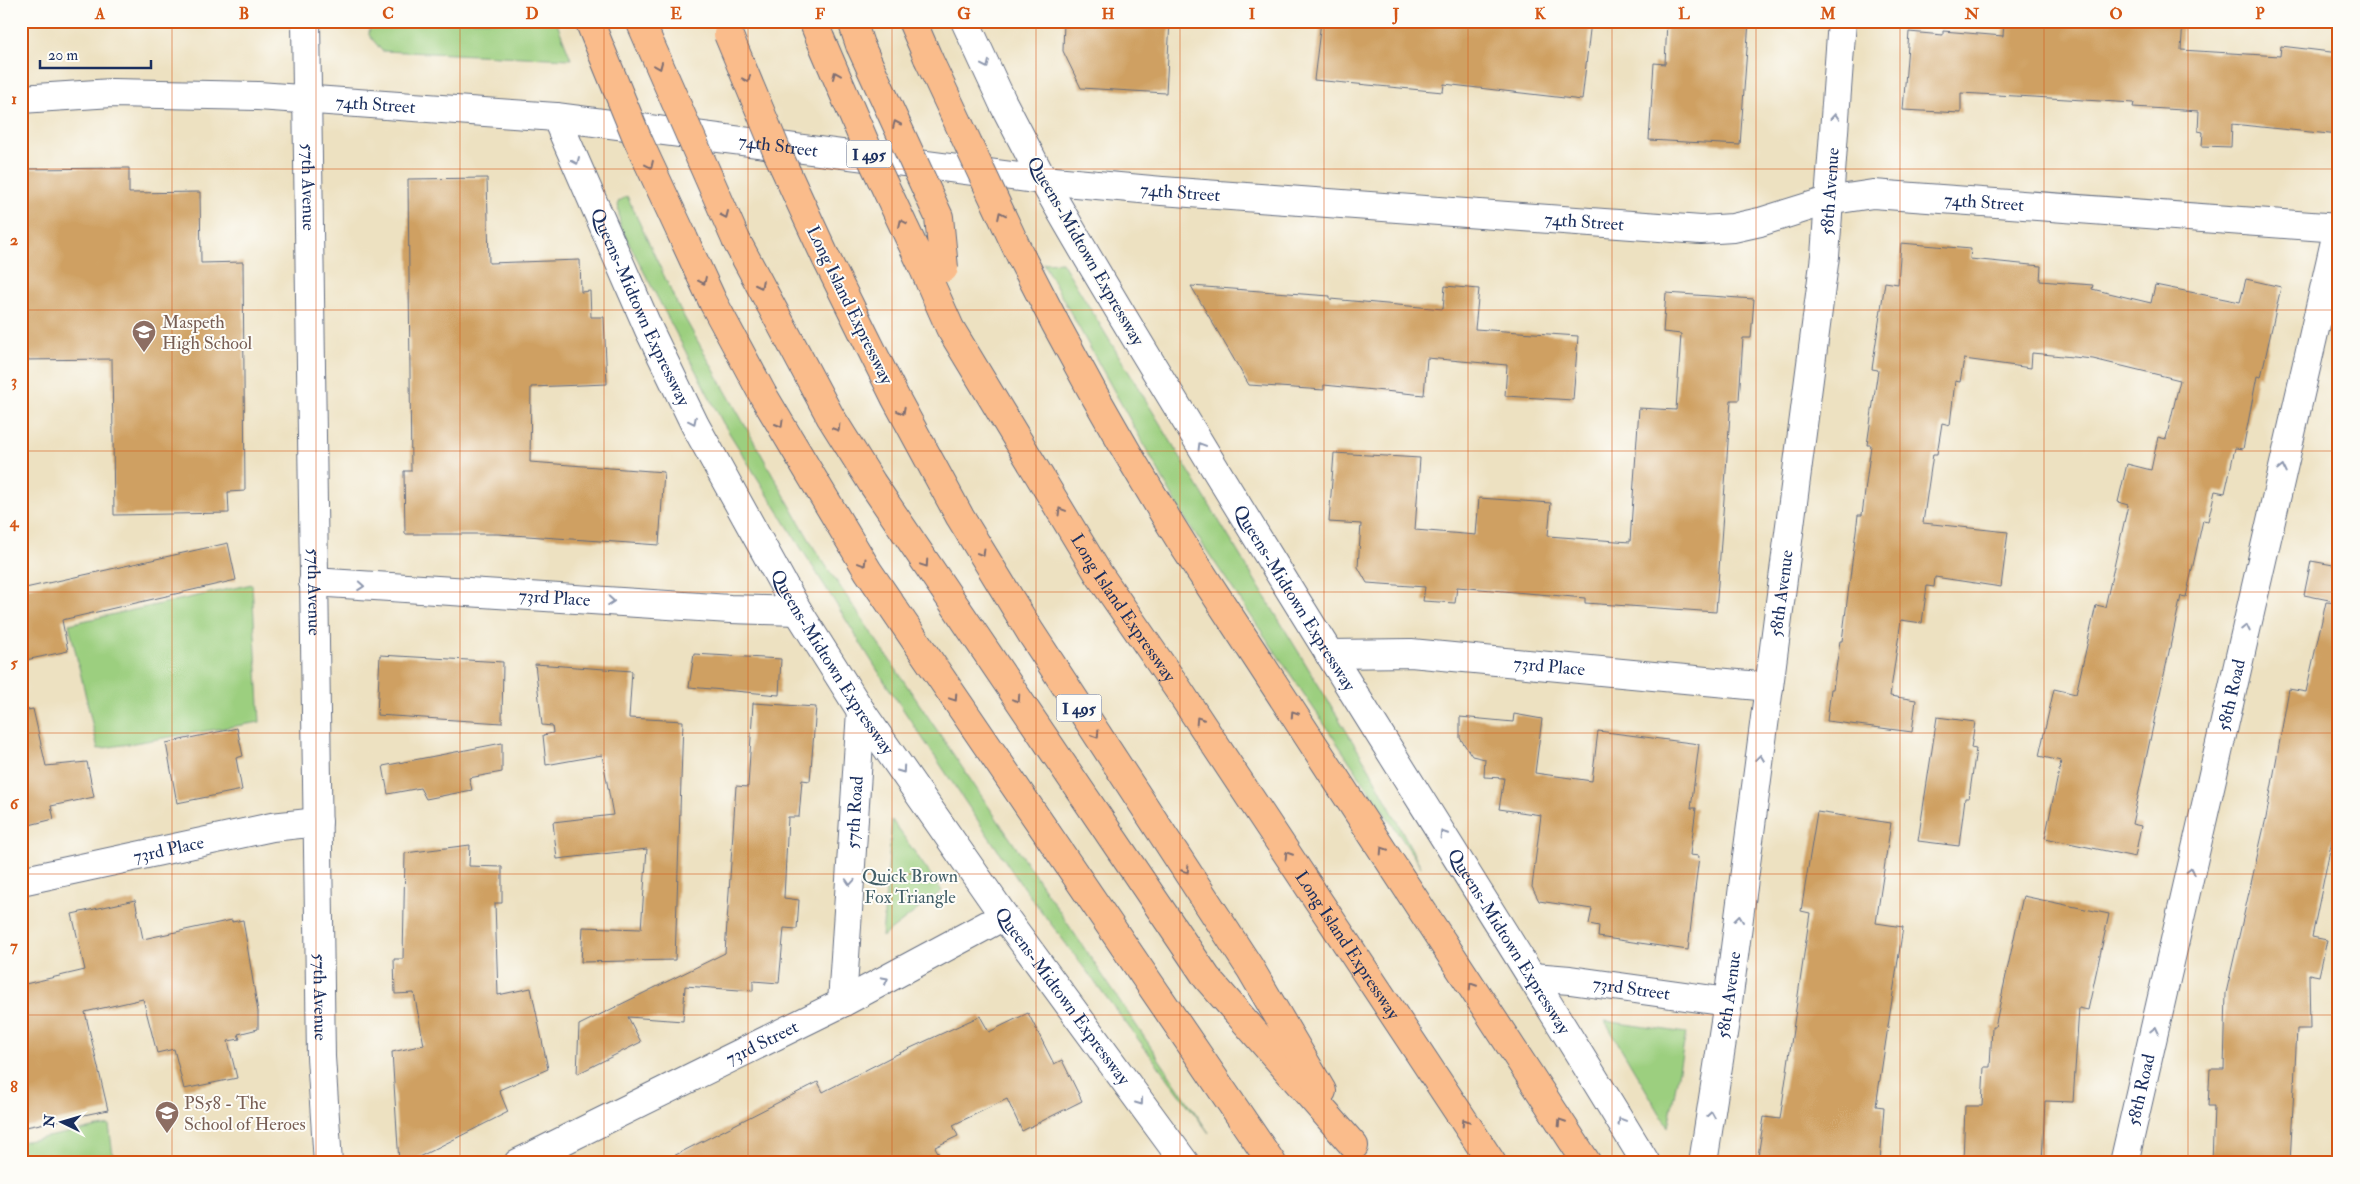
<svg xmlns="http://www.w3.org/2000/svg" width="2360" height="1184" font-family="'IM FELL Double Pica',serif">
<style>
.green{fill:#9ccf7f;stroke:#5c7f6e}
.building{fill:#cfa062}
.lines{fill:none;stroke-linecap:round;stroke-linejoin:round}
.minor-casing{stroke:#646d81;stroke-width:30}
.tertiary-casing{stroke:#646d81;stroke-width:30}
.motorway-casing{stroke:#646d81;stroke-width:30}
.minor{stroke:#fff;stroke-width:28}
.tertiary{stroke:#fff;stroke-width:28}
.motorway{stroke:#fabc8b;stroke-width:28}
.motorway-bridge-casing{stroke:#646d81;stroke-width:30;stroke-linecap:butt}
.motorway-bridge{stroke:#fabc8b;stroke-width:28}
.oneway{stroke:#8d97ae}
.oneway2{stroke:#7f6e72}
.grid{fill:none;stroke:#d45514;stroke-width:1;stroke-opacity:0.55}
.labels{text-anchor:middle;stroke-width:4;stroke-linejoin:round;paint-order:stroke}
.shield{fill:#fdfcf7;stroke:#5f6c8c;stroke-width:1}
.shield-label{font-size:16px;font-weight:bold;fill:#1b2f5e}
.street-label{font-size:18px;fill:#1b2f5e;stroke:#fdfcf7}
.education-label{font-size:18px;fill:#785e54;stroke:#fdfcf7;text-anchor:start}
.park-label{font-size:18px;fill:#425f68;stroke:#fdfcf7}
.neatline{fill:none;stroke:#d45514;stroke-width:2}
.grid-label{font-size:16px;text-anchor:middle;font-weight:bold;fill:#d45514}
</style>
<rect width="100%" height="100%" fill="#fdfcf7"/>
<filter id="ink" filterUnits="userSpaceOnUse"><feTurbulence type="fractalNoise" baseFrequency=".02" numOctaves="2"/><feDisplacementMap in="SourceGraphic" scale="10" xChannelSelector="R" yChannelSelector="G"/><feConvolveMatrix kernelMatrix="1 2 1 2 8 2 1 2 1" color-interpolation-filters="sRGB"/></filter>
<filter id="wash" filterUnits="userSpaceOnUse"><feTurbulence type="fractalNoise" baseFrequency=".0096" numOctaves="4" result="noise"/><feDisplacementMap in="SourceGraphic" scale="20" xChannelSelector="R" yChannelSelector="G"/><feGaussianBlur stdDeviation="1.12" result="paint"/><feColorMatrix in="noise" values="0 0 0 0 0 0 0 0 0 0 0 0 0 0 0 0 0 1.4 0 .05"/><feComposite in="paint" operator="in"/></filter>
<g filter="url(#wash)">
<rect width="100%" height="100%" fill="#ede1c1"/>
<path class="green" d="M 370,21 L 556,21 L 571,59 L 382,51 L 369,35 Z
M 627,196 L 679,308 L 814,548 L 1209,1133 L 1020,883 L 886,684 L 723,423 L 620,226 L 618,202 Z
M 1062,262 L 1370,770 L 1421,867 L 1184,517 L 1043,263 Z
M 252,584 L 260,722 L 98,749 L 69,624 Z
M 892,820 L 942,891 L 882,937 Z
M 1605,1021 L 1686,1033 L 1668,1127 Z
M 109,1125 L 114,1163 L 21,1163 L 21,1142 Z"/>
<g id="blocks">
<path class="building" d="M 1064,21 L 1170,21 L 1166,93 L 1081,88 L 1063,51 Z
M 1321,21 L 1591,21 L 1582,100 L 1444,84 L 1443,92 L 1314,80 Z
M 1667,21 L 1749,21 L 1740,145 L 1649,140 L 1654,63 L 1665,64 Z
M 2004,21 L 2183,21 L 2181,50 L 2280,56 L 2281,46 L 2339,53 L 2339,135 L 2232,124 L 2231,147 L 2202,146 L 2203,132 L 2198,131 L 2199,111 L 2133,107 L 2134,103 L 2033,97 L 1961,93 L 1961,113 L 1903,110 L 1909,32 L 1943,35 L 1943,31 L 2003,36 Z
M 129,168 L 129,193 L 200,192 L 201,263 L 243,262 L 245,491 L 228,492 L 229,513 L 114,515 L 112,359 L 21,360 L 21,169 Z
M 487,178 L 489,263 L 580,260 L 581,292 L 590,291 L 591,317 L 604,317 L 607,384 L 531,387 L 530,462 L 664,472 L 659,545 L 498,534 L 405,534 L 404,471 L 411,471 L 408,179 Z
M 1901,243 L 1971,249 L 1970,259 L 2041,266 L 2040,281 L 2093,285 L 2092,289 L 2151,303 L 2155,285 L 2240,302 L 2246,279 L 2281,287 L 2261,377 L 2257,376 L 2243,449 L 2235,448 L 2225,493 L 2215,491 L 2208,521 L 2203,520 L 2186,597 L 2181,596 L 2132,824 L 2141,826 L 2135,857 L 2045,838 L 2061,761 L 2039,756 L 2054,689 L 2076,694 L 2096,605 L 2105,607 L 2128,505 L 2118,502 L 2127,464 L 2151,470 L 2158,437 L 2166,439 L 2180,380 L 2093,359 L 2032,353 L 2031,368 L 1964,359 L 1960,382 L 1955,381 L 1950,425 L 1942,423 L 1937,454 L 1933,454 L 1923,523 L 2008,532 L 2001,587 L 1935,577 L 1934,587 L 1927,586 L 1922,623 L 1901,620 L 1890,696 L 1916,700 L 1912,732 L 1827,721 L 1831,689 L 1833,689 L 1840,641 L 1842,641 L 1858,515 L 1862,515 L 1871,445 L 1867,445 L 1878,370 L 1872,369 L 1885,282 L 1898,284 Z
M 1191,286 L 1330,296 L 1330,299 L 1443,309 L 1445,286 L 1479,289 L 1475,329 L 1578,336 L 1573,400 L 1505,396 L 1507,365 L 1427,358 L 1424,395 L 1324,385 L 1324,390 L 1249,385 Z
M 1666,293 L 1754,299 L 1751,338 L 1743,338 L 1739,400 L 1731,400 L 1716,612 L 1585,603 L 1585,598 L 1457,587 L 1455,603 L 1423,601 L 1425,587 L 1367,583 L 1358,567 L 1361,524 L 1329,522 L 1334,453 L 1420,458 L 1415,530 L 1476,535 L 1479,498 L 1551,503 L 1548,536 L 1630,542 L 1639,408 L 1676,410 L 1681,334 L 1663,332 Z
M 228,543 L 236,580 L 62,620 L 68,651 L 21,661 L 21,589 Z
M 2311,561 L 2339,566 L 2339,602 L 2304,595 Z
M 2326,602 L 2339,603 L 2339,806 L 2312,937 L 2327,940 L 2319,976 L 2309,974 L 2310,1029 L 2297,1029 L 2290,1163 L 2212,1163 L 2214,1106 L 2208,1106 L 2210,1069 L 2224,1069 L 2226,993 L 2266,818 L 2289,689 L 2306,692 Z
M 694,654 L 781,659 L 779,695 L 689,687 Z
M 380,655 L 503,662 L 502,723 L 377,715 Z
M 535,664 L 632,671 L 629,718 L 683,721 L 675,960 L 581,962 L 583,927 L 641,929 L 647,849 L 557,859 L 553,822 L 613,815 L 602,755 L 546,765 L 543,735 L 553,733 L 552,726 L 542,725 Z
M 753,703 L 816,707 L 810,781 L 802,780 L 799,817 L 788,817 L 784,898 L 799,900 L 797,929 L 784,928 L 779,983 L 753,981 L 753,991 L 685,986 L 683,1021 L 628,1017 L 641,1042 L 577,1074 L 579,1025 L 725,953 L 736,786 L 748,787 Z
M 33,709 L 46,766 L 87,762 L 94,797 L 51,806 L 54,819 L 21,827 L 21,711 Z
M 1514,714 L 1542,719 L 1535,773 L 1592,781 L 1598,731 L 1699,744 L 1691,808 L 1696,808 L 1690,855 L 1699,856 L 1688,950 L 1598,937 L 1599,926 L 1589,924 L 1592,909 L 1539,901 L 1532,887 L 1541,815 L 1499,809 L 1504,778 L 1484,777 L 1485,759 L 1472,756 L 1460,738 L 1460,717 L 1513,722 Z
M 1937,717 L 1975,722 L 1971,748 L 1976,749 L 1969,798 L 1965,798 L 1959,846 L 1918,841 Z
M 237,728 L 243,756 L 236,758 L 242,790 L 177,803 L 166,743 Z
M 502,743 L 502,772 L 469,778 L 472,790 L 426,799 L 420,788 L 388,794 L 383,766 Z
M 1817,812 L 1891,823 L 1876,923 L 1903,927 L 1876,1106 L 1884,1107 L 1880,1163 L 1757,1163 L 1764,1117 L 1780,1119 L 1810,913 L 1801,911 Z
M 470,845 L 469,866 L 502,867 L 502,903 L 495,903 L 498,995 L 531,988 L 548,1069 L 499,1090 L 508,1112 L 407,1163 L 399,1163 L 392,1052 L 424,1045 L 414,993 L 395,994 L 394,959 L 403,959 L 405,853 Z
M 2023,896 L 2109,914 L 2088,1010 L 2079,1008 L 2073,1102 L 2045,1101 L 2042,1163 L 1963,1163 L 1965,1106 L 1982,1106 L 1984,1067 L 1990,1067 L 1992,1027 L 1995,1027 Z
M 135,900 L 143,939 L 232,920 L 232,922 L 243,920 L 258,1012 L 258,1029 L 238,1034 L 240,1039 L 228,1041 L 237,1078 L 184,1089 L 174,1049 L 157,1053 L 143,999 L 85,1012 L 108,1110 L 21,1128 L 21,985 L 85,970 L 72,914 Z
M 1028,1013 L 1054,1064 L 1062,1060 L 1082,1101 L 1022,1131 L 1007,1099 L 953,1125 L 958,1136 L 935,1147 L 944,1163 L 660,1163 L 818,1082 L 823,1092 L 891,1057 L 980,1016 L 989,1032 Z"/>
</g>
</g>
<g filter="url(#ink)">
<use href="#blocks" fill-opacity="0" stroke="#646d81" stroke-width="1"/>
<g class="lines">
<defs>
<g id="minor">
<path id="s1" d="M 965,21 L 1003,103 L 1043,180 L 1162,191 L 1701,230 L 1733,228 L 1760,222 L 1827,201 L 1873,194 L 2339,228"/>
<path id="s2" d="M 313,582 L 730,609 L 798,611"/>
<path id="s3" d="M 1329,654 L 1411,653 L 1769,687"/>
<path id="s4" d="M 21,881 L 272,827 L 318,822"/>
<path id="s5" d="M 1533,977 L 1570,980 L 1728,1002"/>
<path id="s6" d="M 842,1003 L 861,711"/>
<path id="s7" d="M 518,1163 L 842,1003 L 1004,916"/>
<path id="s8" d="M 1703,1163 L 1728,1002 L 1825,256 L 1842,21"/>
<path id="s9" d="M 2124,1163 L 2338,228"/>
</g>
<g id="tertiary">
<path id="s10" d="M 306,21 L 321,1057 L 328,1163"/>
<path id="s11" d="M 21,99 L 112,93 L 258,96 L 556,117 L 1043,180 C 1091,266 1143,350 1194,434 C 1342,679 1498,919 1646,1163"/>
<path id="s12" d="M 556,117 L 649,330 L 695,425 L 798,611 L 861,711 L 1004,916 L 1185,1163"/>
</g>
<g id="motorway">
<path d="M 813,21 L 820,38"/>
<path d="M 852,21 L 860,45"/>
<path d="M 912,21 L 928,58"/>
<path d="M 683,237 L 713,302 L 763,395 L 868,571 L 1272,1163"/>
<path d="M 737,242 L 830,416 L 872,483 L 1207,978 L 1354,1146"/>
<path d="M 826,258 L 895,397 L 960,517 L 1031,633 L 1250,968 L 1322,1091"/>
<path d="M 1022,259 C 1072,358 1126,454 1185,548 L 1587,1163"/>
<path id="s13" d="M 923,267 L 950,328 L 1098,573 L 1178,689 L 1492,1163"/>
</g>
</defs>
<use href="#minor" class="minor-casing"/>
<use href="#tertiary" class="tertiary-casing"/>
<use href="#motorway" class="motorway-casing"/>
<use href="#minor" class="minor"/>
<use href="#tertiary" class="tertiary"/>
<use href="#motorway" class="motorway"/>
<defs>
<path id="motorway-bridge" d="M 640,21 L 737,242
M 590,23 L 637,138 L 683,237
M 728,34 L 778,154 L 826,258
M 820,38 L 871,157 L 923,267
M 860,45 L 939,217 L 944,268
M 928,58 L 1022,259"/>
</defs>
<use href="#motorway-bridge" class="motorway-bridge-casing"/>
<use href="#motorway-bridge" class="motorway-bridge"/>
</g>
<defs><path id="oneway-chevron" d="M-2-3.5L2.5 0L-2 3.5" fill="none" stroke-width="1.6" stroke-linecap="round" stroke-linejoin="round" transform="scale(1.25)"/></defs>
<g class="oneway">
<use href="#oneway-chevron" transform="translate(986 65) rotate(65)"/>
<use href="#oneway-chevron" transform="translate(1835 117) rotate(-86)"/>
<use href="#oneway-chevron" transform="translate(576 161) rotate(66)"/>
<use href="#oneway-chevron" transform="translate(693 421) rotate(64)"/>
<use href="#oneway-chevron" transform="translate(1201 446) rotate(-121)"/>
<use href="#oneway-chevron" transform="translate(2282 469) rotate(-77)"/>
<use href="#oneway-chevron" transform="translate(361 586) rotate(4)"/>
<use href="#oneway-chevron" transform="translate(611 601) rotate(4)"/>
<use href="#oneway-chevron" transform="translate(2246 628) rotate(-77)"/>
<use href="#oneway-chevron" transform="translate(1760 758) rotate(-83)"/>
<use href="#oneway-chevron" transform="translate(902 770) rotate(55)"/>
<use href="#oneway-chevron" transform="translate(1443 834) rotate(-122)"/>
<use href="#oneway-chevron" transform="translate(2191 871) rotate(-77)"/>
<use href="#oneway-chevron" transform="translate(850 882) rotate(94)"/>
<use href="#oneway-chevron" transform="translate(1739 919) rotate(-83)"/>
<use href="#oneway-chevron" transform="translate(885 980) rotate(-28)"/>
<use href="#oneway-chevron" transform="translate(2155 1030) rotate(-77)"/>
<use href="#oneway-chevron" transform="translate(1140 1102) rotate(54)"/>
<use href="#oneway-chevron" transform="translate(1711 1115) rotate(-81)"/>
<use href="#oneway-chevron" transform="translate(1621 1121) rotate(-121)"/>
</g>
<g class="oneway2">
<use href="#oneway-chevron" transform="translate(659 66) rotate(67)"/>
<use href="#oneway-chevron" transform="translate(836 75) rotate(-113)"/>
<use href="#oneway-chevron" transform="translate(747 79) rotate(67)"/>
<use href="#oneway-chevron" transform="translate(896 124) rotate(-114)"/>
<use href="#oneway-chevron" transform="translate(650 165) rotate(65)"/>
<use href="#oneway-chevron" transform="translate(725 215) rotate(66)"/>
<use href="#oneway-chevron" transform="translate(1001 215) rotate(-116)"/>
<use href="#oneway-chevron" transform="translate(902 223) rotate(-115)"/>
<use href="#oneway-chevron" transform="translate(703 281) rotate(65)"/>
<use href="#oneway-chevron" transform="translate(760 285) rotate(63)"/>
<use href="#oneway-chevron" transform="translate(902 411) rotate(62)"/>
<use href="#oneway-chevron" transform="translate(780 424) rotate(60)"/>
<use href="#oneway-chevron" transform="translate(837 428) rotate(58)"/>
<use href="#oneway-chevron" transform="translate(1061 511) rotate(-121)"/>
<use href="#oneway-chevron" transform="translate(982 553) rotate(59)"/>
<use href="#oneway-chevron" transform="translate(863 563) rotate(59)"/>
<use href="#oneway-chevron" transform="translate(925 564) rotate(56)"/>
<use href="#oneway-chevron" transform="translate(954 698) rotate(56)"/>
<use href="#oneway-chevron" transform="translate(1017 699) rotate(56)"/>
<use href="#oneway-chevron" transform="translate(1294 714) rotate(-123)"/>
<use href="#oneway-chevron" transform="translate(1199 720) rotate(-123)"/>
<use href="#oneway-chevron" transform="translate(1096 735) rotate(57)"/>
<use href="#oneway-chevron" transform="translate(1383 850) rotate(-123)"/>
<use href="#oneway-chevron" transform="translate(1288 855) rotate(-123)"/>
<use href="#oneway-chevron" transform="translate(1186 870) rotate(57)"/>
<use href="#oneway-chevron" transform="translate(1472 986) rotate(-123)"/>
<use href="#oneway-chevron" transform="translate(1465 1122) rotate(-123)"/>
<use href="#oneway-chevron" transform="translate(1561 1122) rotate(-123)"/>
</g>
</g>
<path class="grid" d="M 172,21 L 172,1163M 316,21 L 316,1163M 460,21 L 460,1163M 604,21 L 604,1163M 748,21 L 748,1163M 892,21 L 892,1163M 1036,21 L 1036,1163M 1180,21 L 1180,1163M 1324,21 L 1324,1163M 1468,21 L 1468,1163M 1612,21 L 1612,1163M 1756,21 L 1756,1163M 1900,21 L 1900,1163M 2044,21 L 2044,1163M 2188,21 L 2188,1163M 21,169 L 2339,169M 21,310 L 2339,310M 21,451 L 2339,451M 21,592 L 2339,592M 21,733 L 2339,733M 21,874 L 2339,874M 21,1015 L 2339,1015"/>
<defs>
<symbol id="school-pin" viewBox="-11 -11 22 30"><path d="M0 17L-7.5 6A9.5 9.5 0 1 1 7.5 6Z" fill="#8d6e63" stroke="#fdfcf7"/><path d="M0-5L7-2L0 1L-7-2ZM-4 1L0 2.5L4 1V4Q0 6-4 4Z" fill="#fff"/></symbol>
</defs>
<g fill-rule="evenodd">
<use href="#school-pin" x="130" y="318" width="28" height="38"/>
<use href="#school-pin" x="153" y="1099" width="28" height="38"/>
</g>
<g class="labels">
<g class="shield">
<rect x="846.5" y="140.5" width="45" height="27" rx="4"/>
<rect x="1056.5" y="694.5" width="45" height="27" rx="4"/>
</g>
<g class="shield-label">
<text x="869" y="160">I 495</text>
<text x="1079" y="714">I 495</text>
</g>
<g class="street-label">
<text dy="6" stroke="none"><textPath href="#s11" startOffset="355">74th Street</textPath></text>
<text dy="6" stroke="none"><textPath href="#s11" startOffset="760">74th Street</textPath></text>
<text dy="6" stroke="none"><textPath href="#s10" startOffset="166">57th Avenue</textPath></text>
<text dy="6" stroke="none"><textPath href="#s8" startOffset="980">58th Avenue</textPath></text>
<text dy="6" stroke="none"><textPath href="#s1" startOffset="315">74th Street</textPath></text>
<text dy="6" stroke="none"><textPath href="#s1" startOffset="1125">74th Street</textPath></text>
<text dy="6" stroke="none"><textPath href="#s1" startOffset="720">74th Street</textPath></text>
<text transform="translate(1086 251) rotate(60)" y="6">Queens-Midtown Expressway</text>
<text transform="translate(850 305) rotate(64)" y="6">Long Island Expressway</text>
<text dy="6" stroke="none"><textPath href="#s12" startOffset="208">Queens-Midtown Expressway</textPath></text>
<text dy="6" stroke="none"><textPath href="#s10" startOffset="571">57th Avenue</textPath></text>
<text dy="6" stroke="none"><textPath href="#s8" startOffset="575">58th Avenue</textPath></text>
<text dy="6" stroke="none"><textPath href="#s2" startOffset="242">73rd Place</textPath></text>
<text dy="6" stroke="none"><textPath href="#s11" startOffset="1515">Queens-Midtown Expressway</textPath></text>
<text dy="6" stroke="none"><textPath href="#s13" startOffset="396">Long Island Expressway</textPath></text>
<text dy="6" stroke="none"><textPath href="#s12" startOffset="612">Queens-Midtown Expressway</textPath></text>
<text dy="6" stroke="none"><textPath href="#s3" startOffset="221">73rd Place</textPath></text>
<text dy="6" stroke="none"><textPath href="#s9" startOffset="480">58th Road</textPath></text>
<text dy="6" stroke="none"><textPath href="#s6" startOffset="191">57th Road</textPath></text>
<text dy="6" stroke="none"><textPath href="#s4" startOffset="151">73rd Place</textPath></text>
<text dy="6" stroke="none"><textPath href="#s11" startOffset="1920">Queens-Midtown Expressway</textPath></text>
<text dy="6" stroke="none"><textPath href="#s13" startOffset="801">Long Island Expressway</textPath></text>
<text dy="6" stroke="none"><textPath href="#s5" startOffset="99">73rd Street</textPath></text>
<text dy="6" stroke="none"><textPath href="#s12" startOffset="1018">Queens-Midtown Expressway</textPath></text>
<text dy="6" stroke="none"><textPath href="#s8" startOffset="170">58th Avenue</textPath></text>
<text dy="6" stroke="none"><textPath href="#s10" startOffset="976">57th Avenue</textPath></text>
<text dy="6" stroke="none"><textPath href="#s7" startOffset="272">73rd Street</textPath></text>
<text dy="6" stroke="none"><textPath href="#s9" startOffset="75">58th Road</textPath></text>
</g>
<g class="education-label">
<text x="162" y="328">Maspeth<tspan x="162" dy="21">High School</tspan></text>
<text x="184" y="1109">PS58 - The<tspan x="184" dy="21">School of Heroes</tspan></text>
</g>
<g class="park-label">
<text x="910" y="882">Quick Brown<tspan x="910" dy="21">Fox Triangle</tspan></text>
</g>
</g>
<rect width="2360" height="1184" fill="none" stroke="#fdfcf7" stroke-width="55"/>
<g transform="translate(62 1122) rotate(275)" stroke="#fdfcf7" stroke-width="4" paint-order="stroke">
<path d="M0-4L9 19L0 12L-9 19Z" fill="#1b2f5e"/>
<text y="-8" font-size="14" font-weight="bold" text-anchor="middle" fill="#1b2f5e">N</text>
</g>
<path d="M40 60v8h111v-8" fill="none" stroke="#1b2f5e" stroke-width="2.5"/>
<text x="48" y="60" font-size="15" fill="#1b2f5e" stroke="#fdfcf7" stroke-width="4" paint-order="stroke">20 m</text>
<rect x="28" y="28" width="2304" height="1128" class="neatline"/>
<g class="grid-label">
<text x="100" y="19">A</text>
<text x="244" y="19">B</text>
<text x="388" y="19">C</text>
<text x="532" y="19">D</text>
<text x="676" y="19">E</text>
<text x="820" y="19">F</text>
<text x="964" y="19">G</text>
<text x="1108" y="19">H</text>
<text x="1252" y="19">I</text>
<text x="1396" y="19">J</text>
<text x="1540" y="19">K</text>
<text x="1684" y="19">L</text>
<text x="1828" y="19">M</text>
<text x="1972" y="19">N</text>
<text x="2116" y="19">O</text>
<text x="2260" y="19">P</text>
<text x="14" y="104">1</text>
<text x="14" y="245">2</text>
<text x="14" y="386">3</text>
<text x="14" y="527">4</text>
<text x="14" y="668">5</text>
<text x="14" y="809">6</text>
<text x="14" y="951">7</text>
<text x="14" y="1092">8</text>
</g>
</svg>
